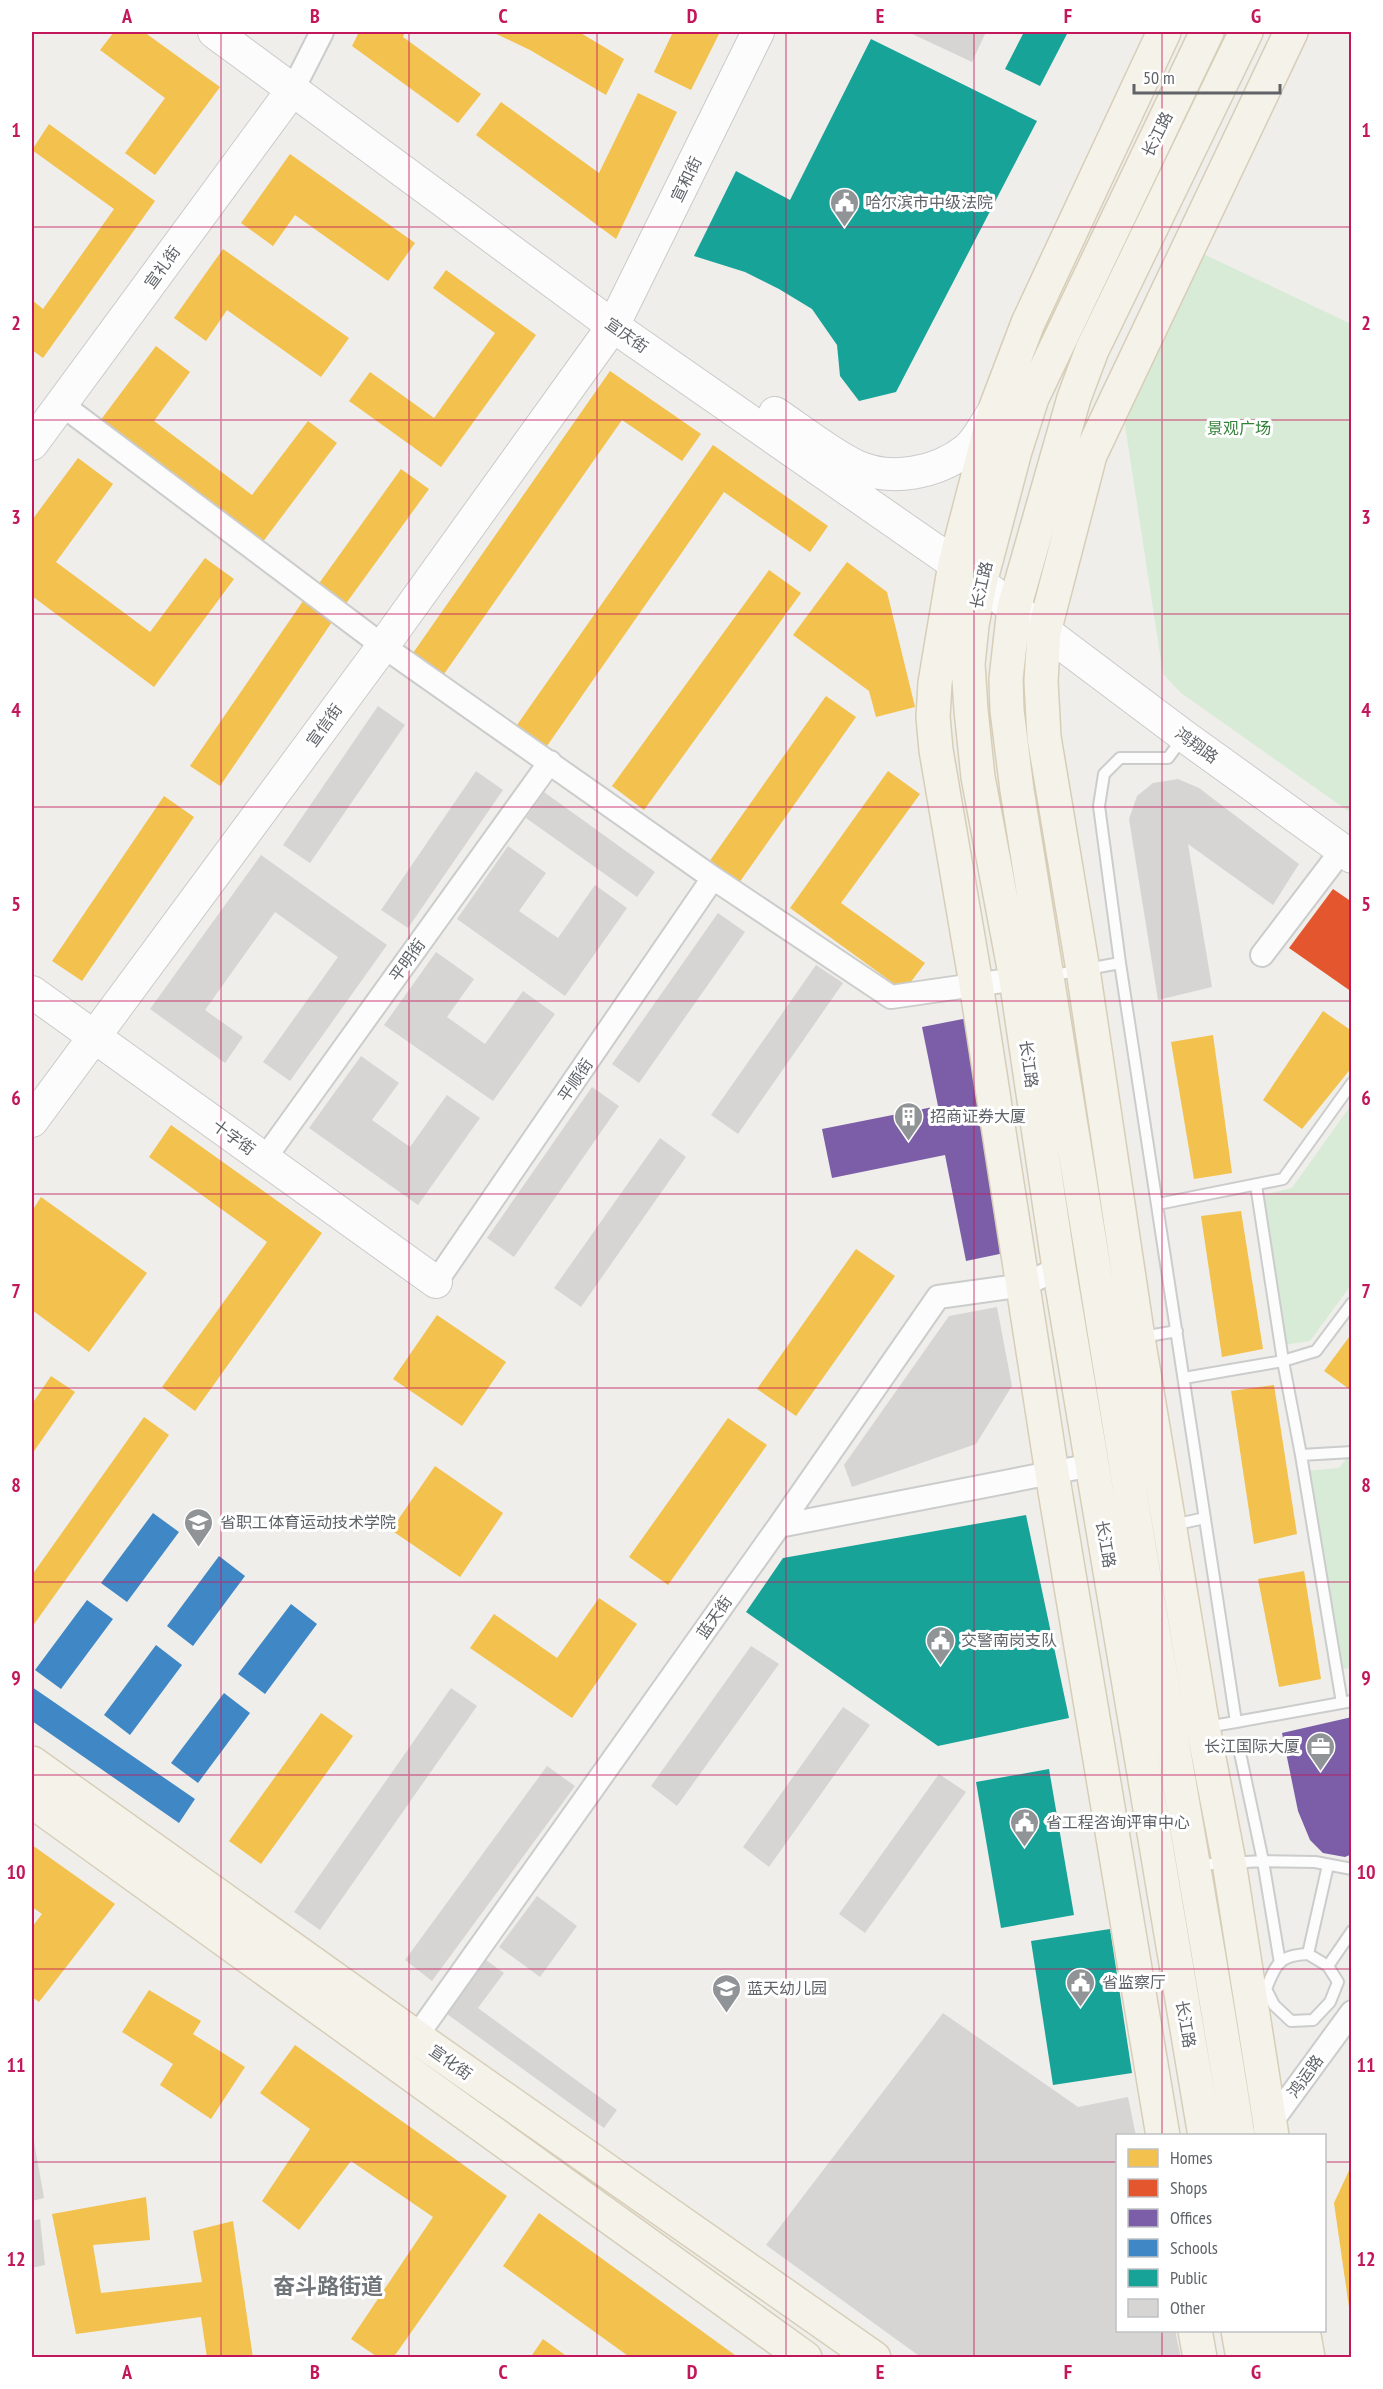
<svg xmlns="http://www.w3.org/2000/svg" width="1383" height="2389" font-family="'PT Sans Narrow','Noto Sans SC',sans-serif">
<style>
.green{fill:#d8ebd6}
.homes{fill:#f2c14e}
.shops{fill:#e4572e}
.offices{fill:#7b5ea7}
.schools{fill:#3f88c5}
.public{fill:#17a398}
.building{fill:#d6d5d3}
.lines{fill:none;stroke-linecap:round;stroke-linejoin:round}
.lane-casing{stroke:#cbcccc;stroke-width:14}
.street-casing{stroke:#cbcccc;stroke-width:26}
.secondary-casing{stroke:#cacacb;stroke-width:34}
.primary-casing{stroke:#d7ceb8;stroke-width:36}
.lane{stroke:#fdfcfc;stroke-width:10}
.street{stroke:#fdfcfc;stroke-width:22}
.secondary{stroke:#fdfcfc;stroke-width:32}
.primary{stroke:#f4f2e9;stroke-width:33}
.grid{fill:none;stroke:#c2185b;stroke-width:1.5;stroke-opacity:0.55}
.labels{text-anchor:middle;stroke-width:6;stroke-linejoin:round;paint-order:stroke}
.street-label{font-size:16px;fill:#5f6368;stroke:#fff}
.poi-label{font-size:16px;fill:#5f6368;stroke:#fff;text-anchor:start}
.park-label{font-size:16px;fill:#348238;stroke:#fff}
.district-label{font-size:22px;font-weight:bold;fill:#70757a;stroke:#fff}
.neatline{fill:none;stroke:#c2185b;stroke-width:2}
.grid-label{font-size:20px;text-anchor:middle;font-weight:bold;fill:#c2185b}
</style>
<rect width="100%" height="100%" fill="#efeeea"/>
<path class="green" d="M 1197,251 L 1351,324 L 1351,813 L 1181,693 L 1163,674 L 1125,425 L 1131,393 Z
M 1351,1105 L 1351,1285 L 1310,1341 L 1284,1345 L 1259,1196 L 1292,1188 Z
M 1351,1452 L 1351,1668 L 1341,1669 L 1304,1471 L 1339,1468 Z"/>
<path class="homes" d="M 114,32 L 144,32 L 220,87 L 155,175 L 125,153 L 165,98 L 100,50 Z
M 359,32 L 405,32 L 403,37 L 481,94 L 458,123 L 352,46 Z
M 492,32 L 579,32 L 624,59 L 606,95 L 530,50 Z
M 673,32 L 720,32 L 691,90 L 654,72 Z
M 638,93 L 677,112 L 616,239 L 476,135 L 501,102 L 599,173 Z
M 49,124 L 155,201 L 43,358 L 32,350 L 32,300 L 43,309 L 114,209 L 32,150 Z
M 290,154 L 415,243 L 388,281 L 295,215 L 273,246 L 241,223 Z
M 223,249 L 349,338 L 321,377 L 227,310 L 206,341 L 174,318 Z
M 446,270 L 536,335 L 441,467 L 349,401 L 370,372 L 434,418 L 495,333 L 433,288 Z
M 156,346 L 190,372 L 154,421 L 252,495 L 308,421 L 337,443 L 259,547 L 97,425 Z
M 610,371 L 701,434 L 682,461 L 622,420 L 444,674 L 413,653 Z
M 713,445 L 828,526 L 810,552 L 724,492 L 547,746 L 517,725 Z
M 78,458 L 113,484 L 56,562 L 150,632 L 205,558 L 234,579 L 154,687 L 32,596 L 32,520 Z
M 401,469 L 429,489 L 342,609 L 315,589 Z
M 847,562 L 887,592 L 915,707 L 876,717 L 869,691 L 793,635 Z
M 769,570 L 801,593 L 644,810 L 612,786 Z
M 303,601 L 332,622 L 220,786 L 190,766 Z
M 826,696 L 856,717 L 739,883 L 709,862 Z
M 888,771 L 920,794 L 841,903 L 925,963 L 904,991 L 790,908 Z
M 164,796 L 194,817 L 82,981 L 52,961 Z
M 1323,1011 L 1352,1031 L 1352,1067 L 1302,1129 L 1263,1100 Z
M 1213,1035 L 1232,1173 L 1194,1179 L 1171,1042 Z
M 171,1125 L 322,1233 L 195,1411 L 162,1387 L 267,1242 L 149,1157 Z
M 41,1197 L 147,1273 L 89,1352 L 32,1310 L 32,1211 Z
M 1241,1211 L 1263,1349 L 1222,1357 L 1201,1216 Z
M 856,1249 L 895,1276 L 796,1416 L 757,1389 Z
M 437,1315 L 506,1362 L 462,1426 L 393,1379 Z
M 1352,1333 L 1352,1391 L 1324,1371 Z
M 51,1376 L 75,1392 L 32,1454 L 32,1404 Z
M 1274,1385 L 1297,1534 L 1254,1544 L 1231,1391 Z
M 144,1417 L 169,1435 L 32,1627 L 32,1575 Z
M 728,1418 L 767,1445 L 668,1585 L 629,1557 Z
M 435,1466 L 503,1513 L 460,1577 L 391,1530 Z
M 1304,1571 L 1321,1679 L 1279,1687 L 1258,1579 Z
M 599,1598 L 637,1624 L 572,1718 L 470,1648 L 494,1614 L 557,1658 Z
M 321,1713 L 353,1736 L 261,1864 L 229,1841 Z
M 32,1845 L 115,1904 L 39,2002 L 32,1997 L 32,1927 L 42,1914 L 32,1907 Z
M 149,1990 L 201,2021 L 193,2034 L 245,2067 L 211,2119 L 160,2085 L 173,2064 L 122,2032 Z
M 295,2045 L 507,2196 L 393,2358 L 379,2358 L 351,2339 L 433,2217 L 351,2161 L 299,2230 L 262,2201 L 310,2129 L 260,2093 Z
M 1352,2164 L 1352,2314 L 1350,2314 L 1334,2203 Z
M 146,2197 L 150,2240 L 93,2245 L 101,2293 L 202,2282 L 193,2231 L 233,2221 L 253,2358 L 207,2358 L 201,2317 L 76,2334 L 52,2214 Z
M 539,2213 L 739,2358 L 631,2358 L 503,2266 Z
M 543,2339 L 569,2358 L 530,2358 Z"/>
<path class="shops" d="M 1333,889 L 1352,902 L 1352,992 L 1289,948 Z"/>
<path class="offices" d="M 968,1018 L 1014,1251 L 966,1261 L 945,1155 L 832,1178 L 822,1129 L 938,1106 L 922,1027 Z
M 1352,1717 L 1352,1854 L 1345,1857 L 1323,1853 L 1310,1840 L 1298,1811 L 1282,1733 Z"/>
<path class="schools" d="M 153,1513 L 179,1532 L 127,1602 L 101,1583 Z
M 219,1556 L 245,1576 L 193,1646 L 167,1626 Z
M 87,1600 L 113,1619 L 61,1689 L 35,1670 Z
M 291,1604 L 317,1624 L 265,1694 L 238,1674 Z
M 156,1645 L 182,1665 L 130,1735 L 104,1715 Z
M 32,1687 L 195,1799 L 179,1823 L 32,1721 Z
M 224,1693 L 250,1713 L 198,1783 L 171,1763 Z"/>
<path class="public" d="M 1024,32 L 1068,32 L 1040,86 L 1005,69 Z
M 871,39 L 1037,121 L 896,392 L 859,401 L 840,376 L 837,345 L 812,309 L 779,289 L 745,272 L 694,256 L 736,171 L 790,200 Z
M 1026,1515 L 1069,1718 L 938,1746 L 746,1612 L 783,1558 Z
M 1049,1769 L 1074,1915 L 1001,1928 L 976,1782 Z
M 1110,1929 L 1132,2073 L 1053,2085 L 1031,1941 Z"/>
<path class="building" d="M 908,32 L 986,32 L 972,62 Z
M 378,706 L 405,725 L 310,863 L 283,845 Z
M 476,771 L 503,790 L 408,928 L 381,910 Z
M 1178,779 L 1199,788 L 1299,864 L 1273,905 L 1188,844 L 1212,987 L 1158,1000 L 1129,819 L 1137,796 L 1153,783 Z
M 544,792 L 655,872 L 637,897 L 526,818 Z
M 508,846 L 546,873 L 519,911 L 558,938 L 595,885 L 627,908 L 565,996 L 457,919 Z
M 261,855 L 387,945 L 290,1081 L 263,1062 L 338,957 L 275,912 L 205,1010 L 243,1037 L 225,1063 L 150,1009 Z
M 718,913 L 745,932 L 639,1083 L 612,1064 Z
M 436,952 L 474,979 L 447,1017 L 485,1044 L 523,991 L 555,1014 L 493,1101 L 384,1025 Z
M 816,965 L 843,983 L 738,1134 L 711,1115 Z
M 361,1056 L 399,1083 L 372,1120 L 410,1147 L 447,1095 L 480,1118 L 418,1205 L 309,1128 Z
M 592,1087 L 619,1106 L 514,1257 L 487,1238 Z
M 660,1138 L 686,1157 L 581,1307 L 554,1288 Z
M 997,1307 L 1012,1386 L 976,1444 L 852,1487 L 844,1465 L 949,1316 Z
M 751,1646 L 779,1664 L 677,1806 L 651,1786 Z
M 451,1688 L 477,1706 L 320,1930 L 294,1912 Z
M 843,1707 L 870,1725 L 769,1867 L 743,1847 Z
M 547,1766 L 575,1786 L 432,1981 L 405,1960 Z
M 939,1774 L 966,1792 L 865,1933 L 839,1914 Z
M 537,1896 L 577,1926 L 540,1977 L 499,1947 Z
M 486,1960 L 504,1973 L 478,2008 L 617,2110 L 604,2128 L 447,2014 Z
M 943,2013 L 1078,2107 L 1128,2097 L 1136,2136 L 1118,2136 L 1118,2330 L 1175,2330 L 1181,2358 L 922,2358 L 766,2245 Z
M 32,2130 L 44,2198 L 32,2201 Z
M 40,2219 L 45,2265 L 32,2268 L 32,2221 Z"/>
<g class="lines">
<defs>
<path id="lane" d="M 1182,739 L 1168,758 L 1120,758 L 1104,774 L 1099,806 L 1120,963 L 1236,1722 L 1206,1727
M 1049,976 L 1120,963
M 1158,1204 L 1283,1179 L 1352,1083
M 1352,1303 L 1316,1351 L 1283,1361 L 1301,1455 L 1352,1452
M 1142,1337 L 1177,1331
M 1184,1378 L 1283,1361 L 1256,1185
M 1301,1455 L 1342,1703
M 1173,1525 L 1205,1518
M 1236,1722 L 1352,1701
M 1240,1753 L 1263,1861 L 1280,1963
M 1195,1865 L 1263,1861 L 1315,1862 L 1352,1869
M 1308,1954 L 1328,1966 L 1338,1982 L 1330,2002 L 1313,2020 L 1291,2021 L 1274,2005 L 1266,1989 C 1276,1964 1279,1955 1308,1954 L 1328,1865
M 1328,1966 L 1352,1931"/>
<path id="street" d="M 293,89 L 322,32
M 61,404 L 383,646 L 713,878 L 891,997 L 1016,979
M 1262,955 L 1342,850
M 265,1158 L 550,762
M 436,1282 L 713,878
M 779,1526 L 1092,1465
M 416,2037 L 779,1526 L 938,1297 L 1024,1285 L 1059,1268
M 1265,2128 L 1270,2124 L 1352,2012"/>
<path id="secondary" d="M 214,32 L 613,326 L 955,564 L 1184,736 L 1352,857
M 775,413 C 799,429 832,455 856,466 C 891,482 937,473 966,450 C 977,442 985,424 993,413
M 32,444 L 293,89
M 32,992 L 436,1282
M 32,1121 L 383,646 L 613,326 L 758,32"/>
<path id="primary" d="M 32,1763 L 416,2037 L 874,2358
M 32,1801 L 805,2358
M 1163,2136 L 1052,1473 L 976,984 L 936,750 L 933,717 L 935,683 L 955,564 L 996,407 L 1028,323 L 1164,32
M 1205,2136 L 1059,1268 L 1016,979 L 978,777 L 971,710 L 968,664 L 972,625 L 980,583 L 1015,451 L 1032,398 L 1207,32
M 1238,2136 C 1207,1935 1170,1735 1137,1534 C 1096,1286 1057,1038 1017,790 L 1007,710 L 1006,679 L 1014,608 L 1074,398 L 1092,350 L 1246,32
M 1272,2136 L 1229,1862 L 1203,1727 L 1138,1338 L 1083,970 L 1044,737 L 1041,681 L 1044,632 L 1090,455 L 1291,32
M 1195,2330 L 1200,2358
M 1238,2330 L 1243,2358
M 1271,2330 L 1276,2358
M 1303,2330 L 1308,2358"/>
</defs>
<use href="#lane" class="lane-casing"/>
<use href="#street" class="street-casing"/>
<use href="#secondary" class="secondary-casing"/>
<use href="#primary" class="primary-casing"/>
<use href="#lane" class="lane"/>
<use href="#street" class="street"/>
<use href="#secondary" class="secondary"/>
<use href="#primary" class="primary"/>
</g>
<path class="grid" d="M 221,32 L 221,2358M 409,32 L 409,2358M 597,32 L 597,2358M 786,32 L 786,2358M 974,32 L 974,2358M 1162,32 L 1162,2136M 32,227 L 1352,227M 32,420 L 1352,420M 32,614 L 1352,614M 32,807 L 1352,807M 32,1001 L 1352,1001M 32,1194 L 1352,1194M 32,1388 L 1352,1388M 32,1582 L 1352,1582M 32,1775 L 1352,1775M 32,1969 L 1352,1969M 32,2162 L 1118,2162M 1324,2162 L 1352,2162M 1162,2330 L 1162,2358"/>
<defs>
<symbol id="civic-pin" viewBox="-11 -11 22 30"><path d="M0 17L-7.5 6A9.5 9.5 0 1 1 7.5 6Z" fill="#919496" stroke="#fff"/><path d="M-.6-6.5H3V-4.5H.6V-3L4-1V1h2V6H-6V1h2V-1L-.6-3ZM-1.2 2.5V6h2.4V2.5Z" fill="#fff"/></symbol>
<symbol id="building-pin" viewBox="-11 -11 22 30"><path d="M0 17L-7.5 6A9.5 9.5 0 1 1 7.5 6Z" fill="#919496" stroke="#fff"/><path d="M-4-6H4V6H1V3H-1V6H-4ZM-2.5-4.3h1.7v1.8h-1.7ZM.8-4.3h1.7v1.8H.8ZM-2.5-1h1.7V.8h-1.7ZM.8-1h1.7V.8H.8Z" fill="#fff"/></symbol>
<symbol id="school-pin" viewBox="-11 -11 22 30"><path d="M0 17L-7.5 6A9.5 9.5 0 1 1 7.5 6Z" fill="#919496" stroke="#fff"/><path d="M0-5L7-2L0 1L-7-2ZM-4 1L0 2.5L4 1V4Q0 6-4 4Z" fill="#fff"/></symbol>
<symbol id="office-pin" viewBox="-11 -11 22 30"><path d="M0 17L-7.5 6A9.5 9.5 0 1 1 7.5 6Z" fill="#919496" stroke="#fff"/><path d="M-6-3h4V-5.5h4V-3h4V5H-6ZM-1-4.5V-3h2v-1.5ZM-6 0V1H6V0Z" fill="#fff"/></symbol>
</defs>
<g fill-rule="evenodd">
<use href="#civic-pin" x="828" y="186" width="33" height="45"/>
<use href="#building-pin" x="892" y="1100" width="33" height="45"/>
<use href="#school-pin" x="182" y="1506" width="33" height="45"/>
<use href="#civic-pin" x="924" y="1624" width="33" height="45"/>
<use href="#office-pin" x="1304" y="1730" width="33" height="45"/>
<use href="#civic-pin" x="1008" y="1806" width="33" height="45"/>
<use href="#civic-pin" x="1064" y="1966" width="33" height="45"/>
<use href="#school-pin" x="710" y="1972" width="33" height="45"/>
</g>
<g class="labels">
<g class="street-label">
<text transform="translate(1157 134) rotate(-64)" y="6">长江路</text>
<text transform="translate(686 179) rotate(-64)" y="6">宣和街</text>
<text transform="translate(162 267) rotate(-54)" y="6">宣礼街</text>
<text transform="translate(627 335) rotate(35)" y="6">宣庆街</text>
<text transform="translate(981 585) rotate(-77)" y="6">长江路</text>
<text transform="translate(324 725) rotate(-54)" y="6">宣信街</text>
<text transform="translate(1197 745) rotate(36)" y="6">鸿翔路</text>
<text transform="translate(407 960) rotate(-54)" y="6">平明街</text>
<text transform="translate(1029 1064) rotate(82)" y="6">长江路</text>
<text transform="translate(575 1080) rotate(-56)" y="6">平顺街</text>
<text transform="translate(234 1137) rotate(36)" y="6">十字街</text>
<text transform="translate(1106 1544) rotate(80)" y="6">长江路</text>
<text transform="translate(714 1617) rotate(-55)" y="6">蓝天街</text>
<text transform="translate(1186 2024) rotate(80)" y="6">长江路</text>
<text transform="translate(451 2062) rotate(35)" y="6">宣化街</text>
<text transform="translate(1305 2076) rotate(-54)" y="6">鸿运路</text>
</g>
<g class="poi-label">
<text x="865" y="208">哈尔滨市中级法院</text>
<text x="930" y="1122">招商证券大厦</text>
<text x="220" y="1528">省职工体育运动技术学院</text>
<text x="961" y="1646">交警南岗支队</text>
<text x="1300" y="1752" text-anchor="end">长江国际大厦</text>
<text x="1046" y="1828">省工程咨询评审中心</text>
<text x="1102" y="1988">省监察厅</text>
<text x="747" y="1994">蓝天幼儿园</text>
</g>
<g class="park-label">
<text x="1239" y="434">景观广场</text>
</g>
<g class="district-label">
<text x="328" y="2294">奋斗路街道</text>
</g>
</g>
<rect width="1383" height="2389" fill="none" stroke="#ffffff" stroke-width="66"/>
<rect x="1116" y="2134" width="210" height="198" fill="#ffffff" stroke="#bfc1c3" stroke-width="1.5"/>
<rect x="1128" y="2149" width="30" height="18" fill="#f2c14e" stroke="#bfc1c3" stroke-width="1.5"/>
<text x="1170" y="2164" font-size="18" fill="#5f6368">Homes</text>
<rect x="1128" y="2179" width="30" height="18" fill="#e4572e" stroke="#bfc1c3" stroke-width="1.5"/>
<text x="1170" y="2194" font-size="18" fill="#5f6368">Shops</text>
<rect x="1128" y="2209" width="30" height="18" fill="#7b5ea7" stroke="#bfc1c3" stroke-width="1.5"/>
<text x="1170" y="2224" font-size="18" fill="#5f6368">Offices</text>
<rect x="1128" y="2239" width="30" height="18" fill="#3f88c5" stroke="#bfc1c3" stroke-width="1.5"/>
<text x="1170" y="2254" font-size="18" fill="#5f6368">Schools</text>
<rect x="1128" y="2269" width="30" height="18" fill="#17a398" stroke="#bfc1c3" stroke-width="1.5"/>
<text x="1170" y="2284" font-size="18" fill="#5f6368">Public</text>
<rect x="1128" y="2299" width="30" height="18" fill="#d6d5d3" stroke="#bfc1c3" stroke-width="1.5"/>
<text x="1170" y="2314" font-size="18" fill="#5f6368">Other</text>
<path d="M1134 84v9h146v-9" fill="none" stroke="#5f6368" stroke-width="3"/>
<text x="1143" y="84" font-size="18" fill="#5f6368" stroke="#ffffff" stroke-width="4.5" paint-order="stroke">50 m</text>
<rect x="33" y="33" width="1317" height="2323" class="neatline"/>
<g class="grid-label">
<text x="127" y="23">A</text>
<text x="315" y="23">B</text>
<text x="503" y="23">C</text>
<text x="692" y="23">D</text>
<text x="880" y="23">E</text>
<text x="1068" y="23">F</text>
<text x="1256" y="23">G</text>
<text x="16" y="137">1</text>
<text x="1366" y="137">1</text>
<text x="16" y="330">2</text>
<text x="1366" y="330">2</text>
<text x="16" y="524">3</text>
<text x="1366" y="524">3</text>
<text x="16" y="717">4</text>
<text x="1366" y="717">4</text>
<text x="16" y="911">5</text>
<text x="1366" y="911">5</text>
<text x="16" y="1105">6</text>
<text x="1366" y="1105">6</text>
<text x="16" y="1298">7</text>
<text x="1366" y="1298">7</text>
<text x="16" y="1492">8</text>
<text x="1366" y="1492">8</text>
<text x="16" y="1685">9</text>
<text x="1366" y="1685">9</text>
<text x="16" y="1879">10</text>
<text x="1366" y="1879">10</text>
<text x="16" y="2072">11</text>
<text x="1366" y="2072">11</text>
<text x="16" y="2266">12</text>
<text x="1366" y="2266">12</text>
<text x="127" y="2379">A</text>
<text x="315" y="2379">B</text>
<text x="503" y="2379">C</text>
<text x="692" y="2379">D</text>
<text x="880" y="2379">E</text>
<text x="1068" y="2379">F</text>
<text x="1256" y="2379">G</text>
</g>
</svg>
